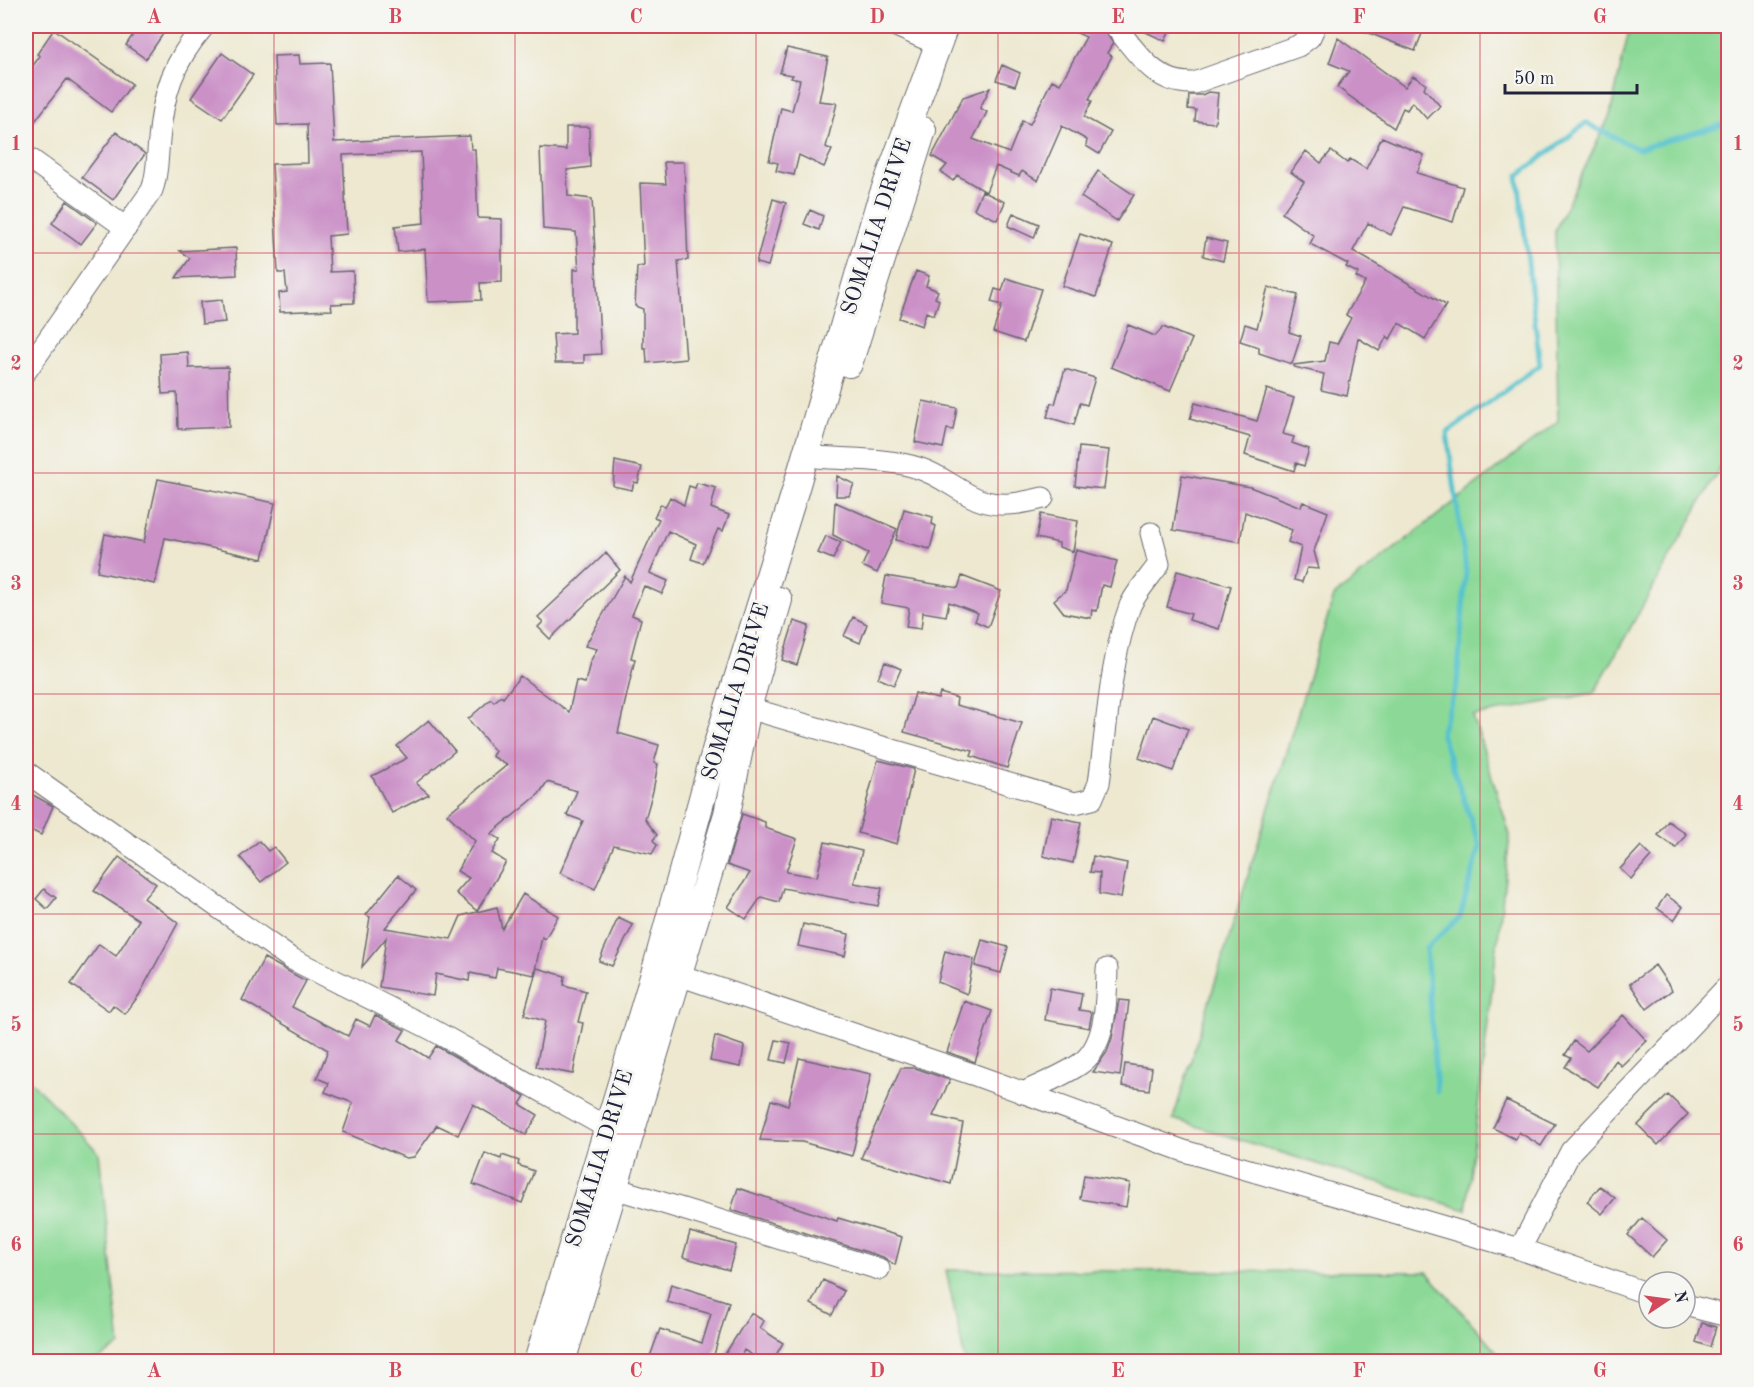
<svg xmlns="http://www.w3.org/2000/svg" width="1754" height="1387" font-family="'Old Standard TT',serif">
<style>
.green{fill:#8cd997;stroke:#577e69;stroke-width:1.5}
.lines{fill:none;stroke-linecap:round;stroke-linejoin:round}
.stream{stroke:#55c2ce;stroke-width:5}
.building{fill:#cb91c7}
.minor-casing{stroke:#69676f;stroke-width:23}
.major-casing{stroke:#69676f;stroke-width:28}
.minor{stroke:#fff;stroke-width:21}
.major{stroke:#fff;stroke-width:26}
.grid{fill:none;stroke:#d1495b;stroke-width:1.5;stroke-opacity:0.55}
.labels{text-anchor:middle;stroke-width:6;stroke-linejoin:round;paint-order:stroke}
.street-label{font-size:22px;fill:#22223b;stroke:#f6f6f2}
.neatline{fill:none;stroke:#d1495b;stroke-width:2}
.grid-label{font-size:20px;text-anchor:middle;font-weight:bold;fill:#d1495b}
</style>
<rect width="100%" height="100%" fill="#f6f6f2"/>
<filter id="ink" filterUnits="userSpaceOnUse"><feTurbulence type="fractalNoise" baseFrequency=".0167" numOctaves="2"/><feDisplacementMap in="SourceGraphic" scale="12" xChannelSelector="R" yChannelSelector="G"/><feConvolveMatrix kernelMatrix="1 2 1 2 8 2 1 2 1" color-interpolation-filters="sRGB"/></filter>
<filter id="wash" filterUnits="userSpaceOnUse"><feTurbulence type="fractalNoise" baseFrequency=".008" numOctaves="4" result="noise"/><feDisplacementMap in="SourceGraphic" scale="24" xChannelSelector="R" yChannelSelector="G"/><feGaussianBlur stdDeviation="1.35" result="paint"/><feColorMatrix in="noise" values="0 0 0 0 0 0 0 0 0 0 0 0 0 0 0 0 0 1.4 0 .05"/><feComposite in="paint" operator="in"/></filter>
<g filter="url(#wash)">
<rect width="100%" height="100%" fill="#ede8cf"/>
<path class="green" d="M 1630,26 L 1728,26 L 1728,453 L 1594,693 L 1473,716 L 1510,835 L 1466,1210 L 1173,1119 L 1334,596 L 1558,421 L 1555,230 L 1610,115 Z
M 26,1076 L 99,1153 L 120,1346 L 95,1361 L 26,1361 Z
M 946,1270 L 1427,1272 L 1505,1361 L 965,1361 Z"/>
<g class="lines">
<path class="stream" d="M 1437,1092 L 1426,948 L 1460,917 L 1480,846 L 1441,733 L 1457,684 L 1466,570 L 1447,433 L 1540,365 L 1518,176 L 1586,123 L 1638,149 L 1728,123"/>
</g>
<g id="blocks">
<path class="building" d="M 139,26 L 152,26 L 163,34 L 146,59 L 126,45 Z
M 1062,26 L 1097,26 L 1103,28 L 1113,43 L 1107,53 L 1112,56 L 1089,99 L 1092,101 L 1084,117 L 1111,132 L 1099,154 L 1086,146 L 1087,140 L 1062,126 L 1038,181 L 1022,171 L 1019,176 L 996,166 L 986,192 L 957,175 L 953,181 L 941,172 L 947,165 L 932,156 L 963,97 L 990,88 L 980,108 L 987,112 L 973,139 L 1009,153 L 1022,121 L 1030,124 L 1052,80 L 1060,84 L 1086,37 Z
M 1133,26 L 1172,26 L 1165,41 Z
M 1351,26 L 1425,26 L 1415,51 Z
M 54,29 L 132,84 L 111,112 L 67,79 L 26,133 L 26,75 L 40,56 L 37,54 Z
M 1338,38 L 1405,87 L 1413,76 L 1426,84 L 1424,88 L 1440,106 L 1427,119 L 1412,102 L 1407,110 L 1403,108 L 1394,128 L 1337,87 L 1349,71 L 1329,63 Z
M 787,48 L 828,57 L 819,101 L 837,103 L 826,147 L 832,150 L 824,167 L 799,155 L 794,175 L 776,171 L 778,163 L 769,161 L 781,108 L 792,111 L 800,80 L 791,78 L 793,75 L 780,73 Z
M 222,53 L 253,75 L 222,119 L 191,98 Z
M 299,55 L 300,64 L 330,63 L 334,142 L 470,136 L 471,149 L 475,149 L 478,218 L 502,219 L 502,282 L 480,283 L 481,300 L 428,302 L 425,249 L 398,252 L 395,226 L 424,223 L 421,152 L 343,155 L 347,234 L 328,236 L 330,272 L 353,271 L 354,303 L 331,304 L 332,310 L 280,312 L 279,293 L 287,292 L 285,273 L 278,273 L 272,164 L 308,163 L 307,124 L 277,125 L 274,56 Z
M 1002,65 L 1020,73 L 1015,86 L 996,80 Z
M 1208,92 L 1218,93 L 1215,123 L 1195,121 L 1196,110 L 1188,109 L 1189,95 L 1202,95 Z
M 566,127 L 589,127 L 590,167 L 567,170 L 568,196 L 592,199 L 601,354 L 584,355 L 584,363 L 555,363 L 553,334 L 574,333 L 574,269 L 579,269 L 576,232 L 543,229 L 540,148 L 566,150 Z
M 116,132 L 145,154 L 113,200 L 82,177 Z
M 1382,137 L 1424,155 L 1417,173 L 1463,187 L 1453,222 L 1404,207 L 1391,235 L 1368,223 L 1353,251 L 1446,305 L 1425,339 L 1399,323 L 1390,339 L 1387,336 L 1379,351 L 1358,338 L 1347,396 L 1321,390 L 1324,374 L 1294,367 L 1294,365 L 1325,361 L 1329,342 L 1337,344 L 1351,318 L 1346,315 L 1365,282 L 1356,277 L 1358,273 L 1346,267 L 1348,264 L 1310,244 L 1314,236 L 1282,213 L 1304,182 L 1291,172 L 1306,151 L 1321,163 L 1331,151 L 1347,163 L 1350,159 L 1366,169 Z
M 664,162 L 684,162 L 688,260 L 678,261 L 686,359 L 647,363 L 646,348 L 643,348 L 643,309 L 635,306 L 637,267 L 644,266 L 640,183 L 666,184 Z
M 1098,171 L 1134,195 L 1117,221 L 1081,197 Z
M 982,191 L 1005,202 L 997,220 L 974,209 Z
M 773,199 L 786,203 L 768,266 L 756,263 Z
M 67,201 L 97,223 L 81,244 L 52,223 Z
M 810,210 L 823,216 L 819,230 L 804,224 Z
M 1013,213 L 1039,224 L 1034,238 L 1008,226 Z
M 1080,234 L 1113,245 L 1096,297 L 1062,286 Z
M 1206,238 L 1227,243 L 1223,261 L 1203,256 Z
M 236,248 L 237,275 L 176,278 L 190,258 L 180,251 Z
M 916,271 L 929,276 L 926,286 L 938,291 L 935,298 L 939,300 L 934,315 L 926,312 L 922,326 L 899,318 Z
M 1006,278 L 1041,289 L 1024,342 L 993,332 L 1002,305 L 991,302 L 995,289 L 1002,291 Z
M 1268,287 L 1298,295 L 1289,332 L 1301,336 L 1292,364 L 1259,353 L 1259,347 L 1240,341 L 1245,324 L 1257,328 Z
M 222,300 L 225,322 L 202,324 L 200,302 Z
M 1128,325 L 1155,336 L 1163,327 L 1192,339 L 1170,391 L 1111,367 Z
M 188,352 L 189,368 L 228,367 L 229,427 L 178,429 L 177,393 L 162,394 L 160,354 Z
M 1065,369 L 1095,378 L 1087,405 L 1080,403 L 1074,425 L 1047,417 L 1051,403 L 1055,404 Z
M 1267,389 L 1294,398 L 1283,434 L 1294,437 L 1292,443 L 1309,449 L 1304,466 L 1296,463 L 1294,471 L 1245,455 L 1250,437 L 1190,419 L 1195,403 L 1257,421 Z
M 923,401 L 957,408 L 953,430 L 947,429 L 943,448 L 915,442 Z
M 1079,447 L 1109,450 L 1104,489 L 1075,486 Z
M 615,461 L 642,467 L 638,483 L 634,482 L 632,490 L 613,486 Z
M 1182,475 L 1250,487 L 1301,507 L 1303,502 L 1328,512 L 1314,551 L 1319,569 L 1307,568 L 1302,582 L 1294,580 L 1301,547 L 1288,542 L 1292,530 L 1245,512 L 1240,542 L 1173,530 Z
M 837,476 L 854,484 L 849,496 L 836,496 Z
M 158,479 L 275,503 L 263,559 L 165,538 L 155,584 L 97,572 L 105,534 L 144,542 Z
M 697,483 L 716,488 L 711,508 L 729,515 L 723,531 L 718,529 L 703,563 L 691,559 L 696,544 L 668,531 L 650,573 L 668,581 L 662,594 L 644,586 L 632,615 L 641,619 L 631,658 L 635,659 L 618,733 L 659,745 L 654,763 L 658,764 L 653,791 L 645,819 L 657,835 L 653,840 L 657,845 L 652,854 L 614,845 L 595,889 L 560,873 L 583,821 L 567,815 L 577,791 L 547,782 L 539,794 L 491,834 L 500,839 L 492,853 L 506,862 L 477,911 L 456,893 L 469,878 L 457,871 L 475,841 L 447,814 L 507,765 L 492,756 L 495,751 L 468,719 L 491,699 L 494,702 L 501,696 L 503,698 L 520,676 L 569,712 L 576,681 L 585,683 L 590,662 L 597,649 L 585,646 L 625,576 L 630,582 L 659,519 L 654,517 L 661,504 L 665,507 L 670,497 L 684,505 L 689,486 L 695,488 Z
M 835,502 L 897,529 L 877,573 L 862,566 L 868,553 L 833,535 Z
M 904,509 L 933,517 L 932,524 L 936,526 L 930,549 L 896,540 Z
M 1041,514 L 1078,521 L 1073,552 L 1059,547 L 1059,543 L 1036,538 Z
M 826,536 L 841,542 L 833,559 L 818,553 Z
M 1076,550 L 1117,561 L 1110,587 L 1102,585 L 1097,611 L 1092,610 L 1091,618 L 1064,613 L 1054,600 L 1066,590 Z
M 606,553 L 620,570 L 550,639 L 538,627 L 543,622 L 538,617 Z
M 1177,571 L 1231,586 L 1219,629 L 1189,620 L 1191,614 L 1167,607 Z
M 886,576 L 958,588 L 962,576 L 1001,591 L 988,627 L 975,621 L 978,613 L 949,602 L 946,616 L 923,612 L 921,629 L 906,627 L 909,608 L 881,603 Z
M 853,617 L 867,624 L 860,643 L 844,636 Z
M 794,621 L 809,626 L 797,665 L 782,660 Z
M 885,662 L 901,669 L 894,685 L 878,678 Z
M 915,693 L 938,699 L 940,693 L 957,698 L 956,705 L 1022,723 L 1007,768 L 971,756 L 973,751 L 904,732 Z
M 1153,716 L 1188,729 L 1173,771 L 1139,758 Z
M 429,720 L 455,751 L 416,783 L 429,794 L 392,813 L 372,776 L 407,758 L 397,746 Z
M 878,760 L 914,769 L 897,844 L 858,833 Z
M 26,791 L 53,806 L 41,835 L 26,828 Z
M 742,814 L 765,822 L 765,828 L 797,839 L 786,872 L 817,877 L 825,842 L 862,851 L 854,883 L 882,888 L 878,906 L 783,888 L 779,902 L 761,897 L 746,919 L 728,907 L 750,873 L 727,865 Z
M 1051,816 L 1081,822 L 1073,863 L 1043,856 Z
M 1668,821 L 1686,834 L 1676,848 L 1658,835 Z
M 259,841 L 268,851 L 274,847 L 286,862 L 261,882 L 240,857 Z
M 1641,846 L 1651,856 L 1631,879 L 1620,869 Z
M 1093,856 L 1127,863 L 1121,898 L 1099,894 L 1100,873 L 1090,872 Z
M 119,857 L 156,884 L 144,898 L 178,923 L 139,995 L 125,1014 L 113,1005 L 109,1011 L 71,984 L 99,944 L 116,956 L 139,920 L 94,891 Z
M 398,875 L 416,890 L 385,928 L 451,939 L 461,916 L 497,907 L 502,929 L 523,894 L 558,916 L 545,939 L 542,937 L 534,975 L 497,968 L 495,978 L 470,973 L 469,981 L 436,974 L 433,996 L 379,987 L 386,938 L 362,967 L 370,917 L 366,915 Z
M 44,889 L 56,898 L 47,909 L 36,899 Z
M 1666,895 L 1683,907 L 1674,920 L 1657,908 Z
M 618,918 L 633,925 L 612,966 L 599,961 Z
M 803,924 L 849,934 L 845,956 L 798,946 Z
M 982,940 L 1008,947 L 1001,973 L 975,966 Z
M 945,951 L 974,959 L 967,994 L 938,982 Z
M 264,958 L 306,981 L 292,1007 L 348,1036 L 356,1019 L 370,1026 L 375,1015 L 405,1030 L 399,1040 L 428,1058 L 436,1046 L 525,1096 L 520,1104 L 538,1115 L 526,1135 L 473,1104 L 458,1135 L 437,1125 L 414,1157 L 406,1158 L 343,1132 L 353,1103 L 325,1092 L 329,1083 L 317,1078 L 328,1050 L 242,1000 Z
M 1655,965 L 1672,990 L 1647,1009 L 1630,984 Z
M 537,968 L 565,976 L 564,985 L 586,991 L 578,1022 L 583,1023 L 573,1074 L 536,1067 L 545,1021 L 524,1015 Z
M 1050,988 L 1082,994 L 1079,1010 L 1092,1012 L 1089,1028 L 1045,1020 Z
M 1119,1000 L 1129,1001 L 1120,1076 L 1093,1072 L 1107,1052 L 1112,1038 Z
M 964,1001 L 992,1011 L 975,1062 L 947,1052 Z
M 1623,1015 L 1647,1041 L 1621,1066 L 1616,1060 L 1598,1087 L 1565,1067 L 1571,1058 L 1565,1055 L 1574,1041 L 1587,1051 Z
M 715,1036 L 744,1046 L 741,1067 L 710,1061 Z
M 776,1040 L 791,1043 L 786,1063 L 771,1060 Z
M 799,1058 L 871,1074 L 852,1156 L 802,1142 L 760,1140 L 771,1100 L 788,1105 Z
M 1125,1064 L 1152,1068 L 1149,1090 L 1122,1086 Z
M 901,1068 L 915,1068 L 950,1080 L 933,1116 L 963,1123 L 951,1184 L 861,1158 Z
M 1668,1095 L 1688,1114 L 1658,1145 L 1638,1125 Z
M 1506,1100 L 1555,1124 L 1541,1146 L 1519,1132 L 1515,1139 L 1493,1128 Z
M 485,1153 L 501,1159 L 502,1155 L 519,1161 L 518,1165 L 534,1171 L 522,1203 L 473,1184 Z
M 1084,1175 L 1130,1183 L 1126,1207 L 1080,1199 Z
M 1600,1186 L 1615,1198 L 1602,1214 L 1587,1202 Z
M 738,1188 L 837,1221 L 838,1218 L 902,1237 L 895,1265 L 883,1257 L 731,1210 Z
M 1642,1218 L 1667,1240 L 1652,1257 L 1628,1235 Z
M 690,1232 L 736,1245 L 729,1270 L 683,1257 Z
M 823,1280 L 844,1291 L 832,1315 L 811,1304 Z
M 671,1284 L 729,1302 L 712,1362 L 648,1362 L 660,1329 L 702,1343 L 711,1314 L 667,1302 Z
M 751,1313 L 764,1321 L 760,1328 L 783,1343 L 772,1362 L 763,1362 L 744,1350 L 738,1362 L 720,1362 Z
M 1702,1323 L 1716,1327 L 1710,1347 L 1696,1342 Z"/>
</g>
</g>
<g filter="url(#ink)">
<use href="#blocks" fill-opacity="0" stroke="#69676f" stroke-width="1.5"/>
<g class="lines">
<defs>
<path id="minor" d="M 896,26 L 937,44
M 1115,26 C 1137,52 1155,85 1194,83 L 1298,46 L 1310,37 L 1315,26
M 26,156 L 126,228
M 26,371 L 152,190 C 158,174 157,158 159,140 C 163,93 173,62 204,26
M 817,457 C 850,460 887,458 918,468 C 938,474 953,487 971,496 C 994,509 1019,504 1043,498
M 748,708 L 1075,803 L 1092,799 L 1099,783 C 1107,726 1110,659 1130,606 C 1136,592 1150,577 1159,564 L 1151,533
M 26,772 L 290,958 L 431,1029 L 606,1127
M 664,970 L 972,1074 L 1184,1151 L 1520,1249 L 1649,1294
M 1023,1093 C 1041,1084 1063,1076 1080,1064 C 1108,1045 1106,997 1107,969
M 614,1188 L 879,1269
M 1520,1249 L 1571,1151 L 1728,986
M 1685,1305 L 1728,1316"/>
<path id="major" d="M 849,364 L 923,130
M 537,1362 L 656,967 L 716,747 L 793,498 L 878,207 L 945,26
M 562,1362 L 727,814 L 748,708 L 779,600"/>
</defs>
<use href="#minor" class="minor-casing"/>
<use href="#major" class="major-casing"/>
<use href="#minor" class="minor"/>
<use href="#major" class="major"/>
</g>
</g>
<path class="grid" d="M 274,26 L 274,1362M 515,26 L 515,1362M 756,26 L 756,1362M 998,26 L 998,1362M 1239,26 L 1239,1362M 1480,26 L 1480,1362M 26,253 L 1728,253M 26,473 L 1728,473M 26,694 L 1728,694M 26,914 L 1728,914M 26,1134 L 1728,1134"/>
<g class="labels">
<g class="street-label">
<text transform="translate(875 226) rotate(-72)" y="8">SOMALIA DRIVE</text>
<text transform="translate(734 691) rotate(-73)" y="8">SOMALIA DRIVE</text>
<text transform="translate(598 1158) rotate(-73)" y="8">SOMALIA DRIVE</text>
</g>
</g>
<rect width="1754" height="1387" fill="none" stroke="#f6f6f2" stroke-width="66"/>
<g transform="translate(1667 1300) rotate(77)"><circle r="28" fill="#f6f6f2" stroke="#a1a1a9" stroke-width="1.5"/>
<path d="M0-4.5L10 22L0 15L-10 22Z" fill="#d1495b"/>
<text y="-9" font-size="16" font-weight="bold" text-anchor="middle" fill="#22223b">N</text>
</g>
<path d="M1505 84v9h132v-9" fill="none" stroke="#22223b" stroke-width="3"/>
<text x="1514" y="84" font-size="18" fill="#22223b" stroke="#f6f6f2" stroke-width="4.5" paint-order="stroke">50 m</text>
<rect x="33" y="33" width="1688" height="1321" class="neatline"/>
<g class="grid-label">
<text x="154" y="23">A</text>
<text x="395" y="23">B</text>
<text x="636" y="23">C</text>
<text x="877" y="23">D</text>
<text x="1118" y="23">E</text>
<text x="1359" y="23">F</text>
<text x="1600" y="23">G</text>
<text x="16" y="150">1</text>
<text x="1738" y="150">1</text>
<text x="16" y="370">2</text>
<text x="1738" y="370">2</text>
<text x="16" y="590">3</text>
<text x="1738" y="590">3</text>
<text x="16" y="810">4</text>
<text x="1738" y="810">4</text>
<text x="16" y="1031">5</text>
<text x="1738" y="1031">5</text>
<text x="16" y="1251">6</text>
<text x="1738" y="1251">6</text>
<text x="154" y="1377">A</text>
<text x="395" y="1377">B</text>
<text x="636" y="1377">C</text>
<text x="877" y="1377">D</text>
<text x="1118" y="1377">E</text>
<text x="1359" y="1377">F</text>
<text x="1600" y="1377">G</text>
</g>
</svg>
